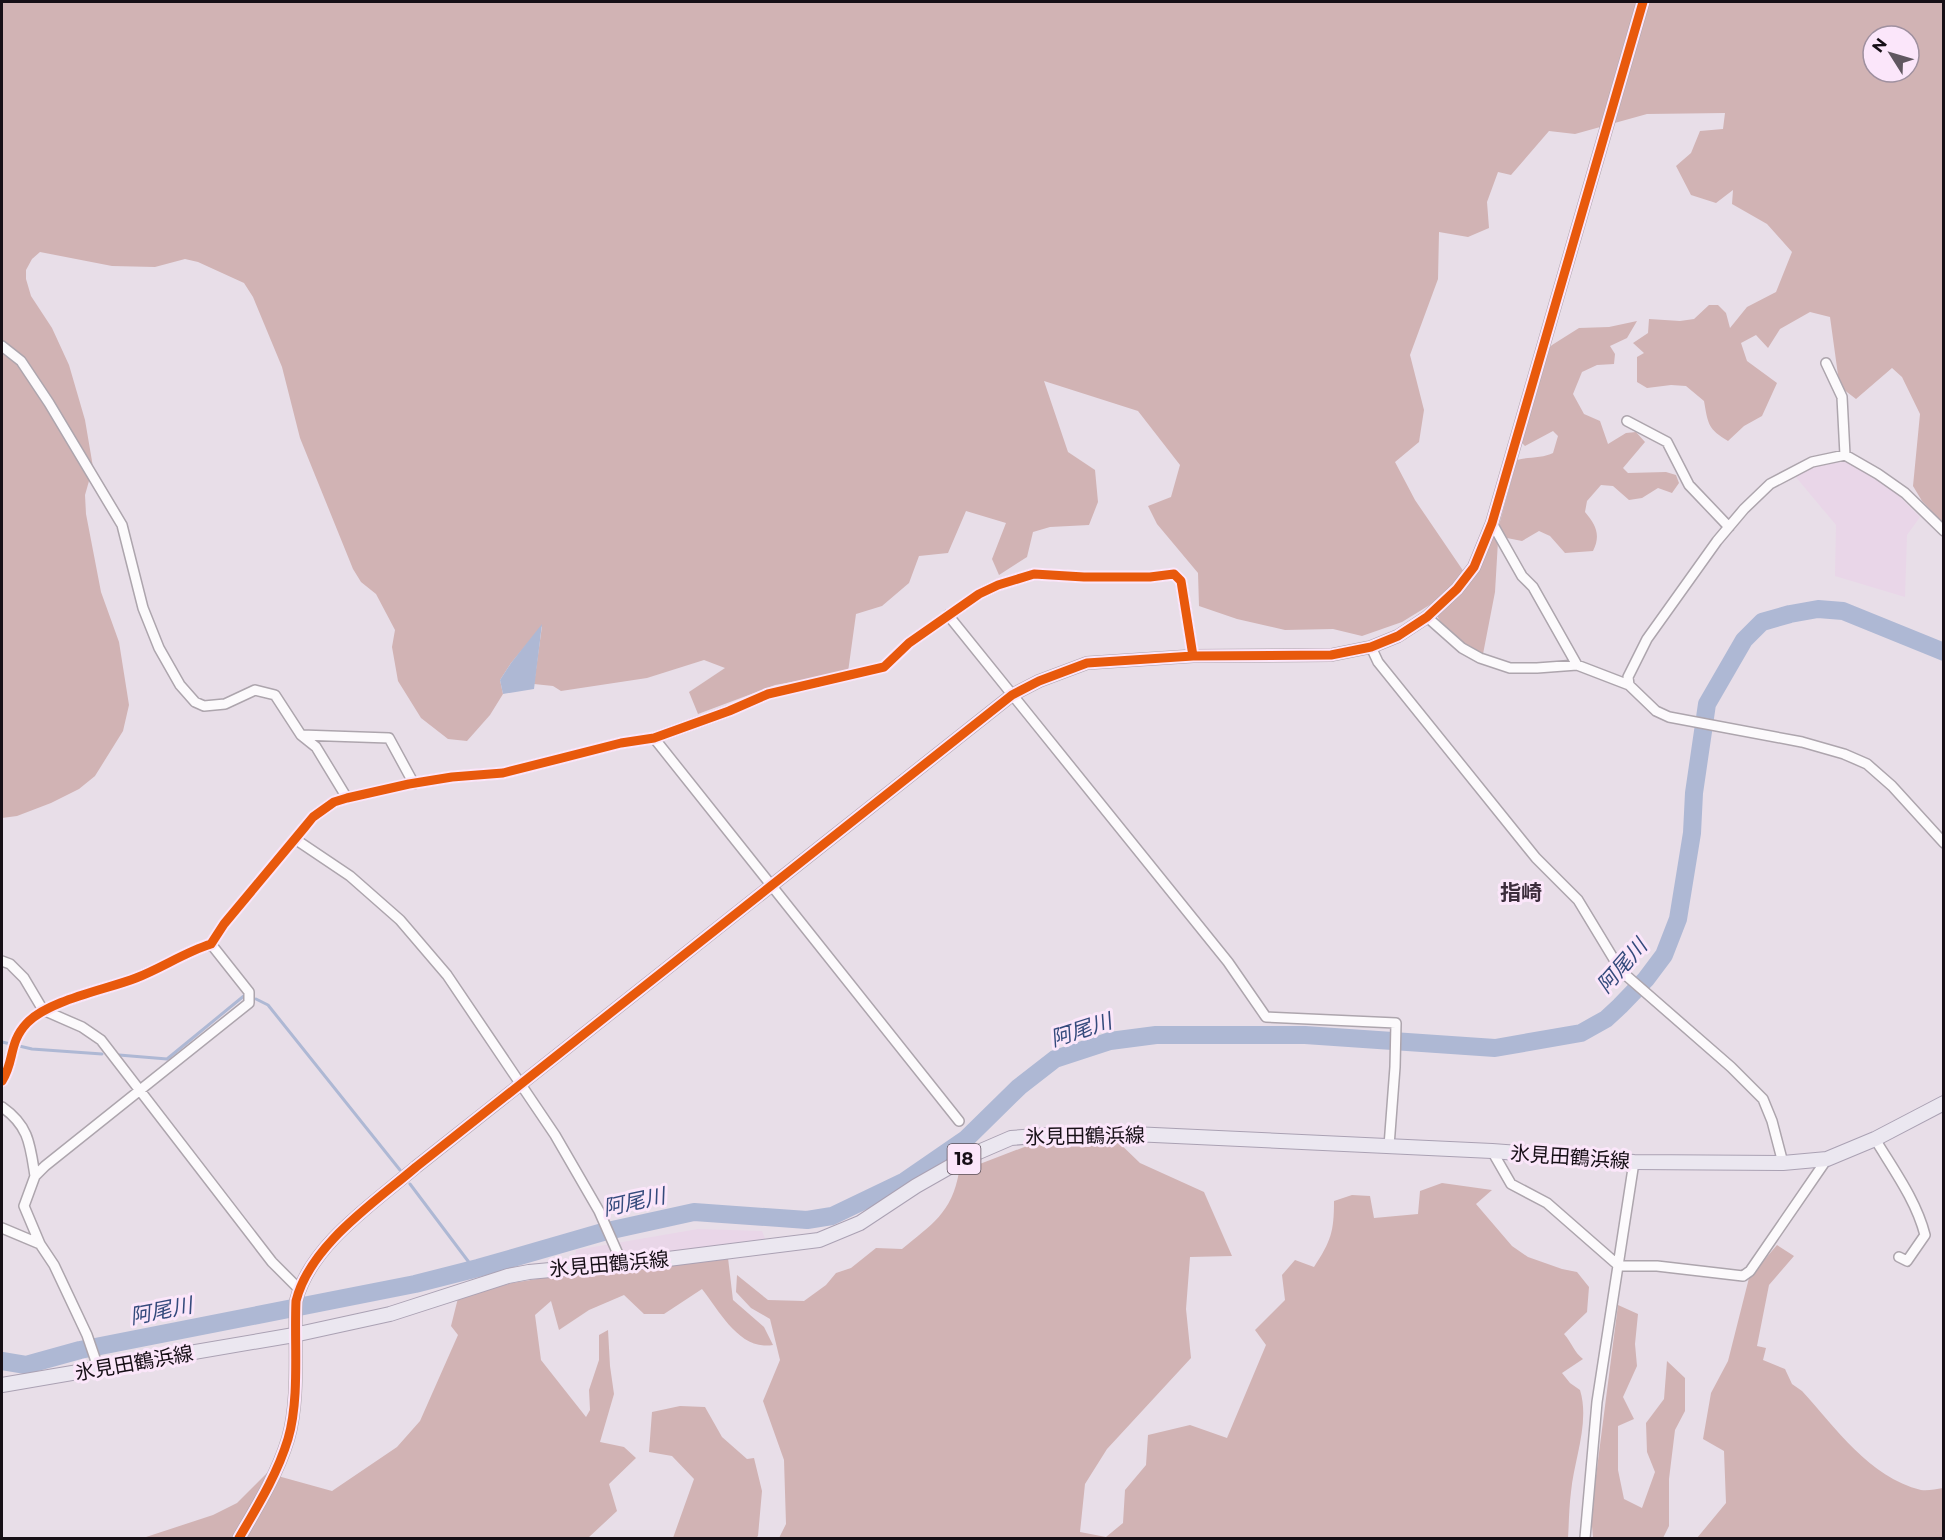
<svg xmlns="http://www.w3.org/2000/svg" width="1945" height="1540" font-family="Montserrat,'Noto Sans JP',sans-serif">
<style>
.built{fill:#e9d6e8}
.forest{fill:#d1b3b4;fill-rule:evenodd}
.water{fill:#aeb8d4}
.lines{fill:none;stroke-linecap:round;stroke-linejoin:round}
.stream{stroke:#aeb8d4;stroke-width:3}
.river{stroke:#aeb8d4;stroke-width:18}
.minor-casing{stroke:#ada5ad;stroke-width:12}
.tertiary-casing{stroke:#ada5ad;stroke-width:14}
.primary-casing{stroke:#aaa1b3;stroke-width:16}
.minor{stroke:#fcfafc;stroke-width:9}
.tertiary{stroke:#fcfafc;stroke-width:10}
.primary{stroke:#ebe7f0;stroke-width:14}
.cycleway-casing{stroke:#fbe6fa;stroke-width:13}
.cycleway{stroke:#e8590c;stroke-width:9}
.labels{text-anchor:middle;stroke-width:6;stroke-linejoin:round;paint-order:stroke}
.shield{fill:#fbe6fa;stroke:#5b505a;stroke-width:1.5}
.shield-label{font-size:18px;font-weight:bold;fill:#160f16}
.street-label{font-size:20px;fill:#160f16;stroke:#fbe6fa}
.neighbourhood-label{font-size:21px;font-weight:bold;fill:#3c2d3c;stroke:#fbe6fa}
.water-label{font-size:21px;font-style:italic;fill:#344a7c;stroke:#fbe6fa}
</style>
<rect width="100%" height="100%" fill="#e8dee8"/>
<path class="built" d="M 1849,462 L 1885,482 L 1920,517 L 1907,535 L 1905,597 L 1835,576 L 1836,525 L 1795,476 L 1822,463 Z
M 698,1229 L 762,1231 L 766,1241 L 680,1252 L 574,1261 L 576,1250 Z"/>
<path class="forest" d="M 2,2 L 1943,2 L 1943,523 L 1922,501 L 1913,486 L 1920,414 L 1902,377 L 1892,368 L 1856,399 L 1843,389 L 1838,375 L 1830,317 L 1810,312 L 1780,329 L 1768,348 L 1756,335 L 1741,343 L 1747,361 L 1777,383 L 1762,416 L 1744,426 L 1728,441 C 1708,429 1708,424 1704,401 L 1686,386 L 1671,385 L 1647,388 L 1637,382 L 1637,357 L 1644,353 L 1633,343 L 1648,333 L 1649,319 L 1680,321 L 1694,319 L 1709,305 L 1718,305 L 1726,313 L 1730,328 L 1747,307 L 1776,292 L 1792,252 L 1767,224 L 1732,204 L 1733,190 L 1716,203 L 1691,195 L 1676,166 L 1691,153 L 1700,131 L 1723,129 L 1725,113 L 1647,114 L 1575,134 L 1549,131 L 1511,175 L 1498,172 L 1487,202 L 1489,228 L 1468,237 L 1439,232 L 1438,279 L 1410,355 L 1424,410 L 1419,442 L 1395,462 L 1415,500 L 1464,572 L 1441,598 L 1402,622 L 1362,636 L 1333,629 L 1285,630 L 1237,619 L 1199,606 L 1198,573 L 1157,524 L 1148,506 L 1171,497 L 1180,465 L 1138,411 L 1044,381 L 1068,452 L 1095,470 L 1098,502 L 1089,525 L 1050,527 L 1033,532 L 1027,557 L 999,575 L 992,559 L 1006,523 L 966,511 L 948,553 L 919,556 L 909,583 L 882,606 L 856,614 L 848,672 L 775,685 L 698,714 L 689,692 L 725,668 L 704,660 L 647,678 L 561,691 L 553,686 L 534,684 L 542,626 L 511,663 L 500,680 L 503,694 L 490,715 L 467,741 L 448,739 L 421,718 L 398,681 L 392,647 L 395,630 L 376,594 L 361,582 L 353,569 L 300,438 L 282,367 L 253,297 L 244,283 L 198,262 L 185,259 L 155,267 L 112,266 L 40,252 L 32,259 L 26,270 L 26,279 L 31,296 L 52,328 L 69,365 L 85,420 L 93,467 L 85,495 L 86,514 L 101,592 L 119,642 L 129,705 L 123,731 L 95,776 L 79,789 L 51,803 L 17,816 L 2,818 ZM 1873,36 L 1909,36 L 1909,72 L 1873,72 Z
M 1637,321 L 1627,338 L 1610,346 L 1615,354 L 1614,364 L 1597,365 L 1582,372 L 1573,394 L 1584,414 L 1600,421 L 1608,444 L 1626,433 L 1636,432 L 1645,442 L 1623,468 L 1628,473 L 1666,472 L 1676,475 L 1679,483 L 1672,493 L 1658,488 L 1642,498 L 1629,500 L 1613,486 L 1601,485 L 1587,501 L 1585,512 C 1596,525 1601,535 1593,551 L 1565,553 L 1550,536 L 1539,531 L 1522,541 L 1507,538 L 1499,525 L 1517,460 C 1528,457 1544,458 1553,453 L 1558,436 L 1553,431 L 1525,446 L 1520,441 L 1543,354 L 1552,345 L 1579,328 L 1609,327 Z
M 1494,535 L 1498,541 L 1495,592 L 1483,654 C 1464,645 1447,635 1437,616 L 1474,578 Z
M 1113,1137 L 1140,1163 L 1204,1192 L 1232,1256 L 1190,1257 L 1186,1309 L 1191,1358 L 1107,1449 L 1085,1484 L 1080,1532 L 1106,1537 L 1123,1523 L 1125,1490 L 1146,1465 L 1148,1435 L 1190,1425 L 1227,1438 L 1266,1345 L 1255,1330 L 1285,1300 L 1282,1275 L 1295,1260 L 1314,1267 C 1331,1241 1334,1232 1334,1201 L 1352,1195 L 1370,1196 L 1374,1218 L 1418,1214 L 1420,1191 L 1442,1183 L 1492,1190 L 1476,1204 L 1512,1246 L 1528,1257 L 1562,1269 L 1577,1272 L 1589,1287 L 1587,1312 L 1564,1334 C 1572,1343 1574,1352 1583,1359 L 1562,1373 L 1570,1383 L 1580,1390 C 1590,1422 1574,1460 1571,1492 C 1569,1507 1569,1523 1568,1538 L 779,1538 L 786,1524 L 784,1460 L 763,1401 L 780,1360 L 770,1319 L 751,1308 L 736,1292 L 737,1275 L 768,1300 L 804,1301 L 826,1285 L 836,1273 L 851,1268 L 876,1248 L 902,1249 C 931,1225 952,1213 959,1172 L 1032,1144 Z
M 1777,1245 L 1794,1256 L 1769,1285 L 1757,1346 L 1766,1348 L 1763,1360 L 1785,1369 L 1792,1384 L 1802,1391 C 1836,1428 1869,1477 1921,1490 C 1928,1491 1936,1489 1943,1488 L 1943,1538 L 1697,1538 L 1726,1503 L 1724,1451 L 1703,1439 L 1711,1393 L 1728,1361 L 1749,1278 Z
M 728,1258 L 733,1300 L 764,1327 L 773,1345 C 740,1351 720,1312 702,1289 L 664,1314 L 644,1314 L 624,1295 L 589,1310 L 559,1330 L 551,1301 L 535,1315 L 541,1360 L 586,1417 L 590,1410 L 589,1390 L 599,1360 L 599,1335 L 608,1330 L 610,1366 L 614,1394 L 600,1442 L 624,1447 L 636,1458 L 609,1484 L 617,1511 L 588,1538 L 143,1538 L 213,1515 L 237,1503 L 267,1473 L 332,1491 L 397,1447 L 420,1421 L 458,1335 L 451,1326 L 458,1298 L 512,1283 L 593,1270 Z
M 1618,1305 L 1638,1314 L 1635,1344 L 1637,1366 L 1623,1397 L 1634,1419 L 1618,1426 L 1618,1470 L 1624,1499 L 1642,1508 L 1655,1472 L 1647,1452 L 1646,1423 L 1664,1399 L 1667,1361 L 1685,1378 L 1685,1411 L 1675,1430 L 1669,1479 L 1669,1526 L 1663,1538 L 1593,1538 L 1591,1515 Z
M 680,1406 L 705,1407 L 722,1437 L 747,1459 L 754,1458 L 762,1491 L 758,1536 L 756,1538 L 673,1538 L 694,1479 L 672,1456 L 649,1452 L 652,1412 Z"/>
<path class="water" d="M 542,624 L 534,689 L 503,694 L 500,680 L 511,663 Z"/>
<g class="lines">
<path class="stream" d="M 256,999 L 268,1005 L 400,1170
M 2,1042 L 32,1049 L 102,1054
M 119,1055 L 167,1059 L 245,995
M 410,1184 L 474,1269"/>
<path class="river" d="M 2,1361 L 26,1365 L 80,1350 L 415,1284 L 478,1268 L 603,1232 L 694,1212 L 807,1220 L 832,1216 L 905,1181 L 966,1139 L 1019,1087 L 1055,1059 L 1110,1041 L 1156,1035 L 1305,1035 L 1495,1048 L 1581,1033 L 1606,1019 L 1620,1006 L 1646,979 L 1664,955 L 1678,919 L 1692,833 L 1694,793 L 1707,704 L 1744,640 L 1762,622 L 1790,614 L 1818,609 L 1843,611 L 1944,652"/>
<defs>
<path id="minor" d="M 2,346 L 21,361 L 49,403 L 122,525 L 143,608 L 159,648 L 180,685 L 195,702 L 204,706 L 225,704 L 255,690 L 275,695 L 301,735 L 316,747 L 347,798
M 1826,363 L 1842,397 L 1845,455
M 1627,421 L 1667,442 L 1689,485 L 1729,527
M 1492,523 L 1522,576 L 1533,587 L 1577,665
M 948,615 L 1228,962 L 1266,1017 L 1396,1023 L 1395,1067 L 1389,1146
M 1427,617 L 1462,648 L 1480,658 L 1510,668 L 1537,668 L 1577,665 L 1629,685 L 1656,711 L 1669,717 L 1802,742 L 1844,754 L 1867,764 L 1892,786 L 1944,843
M 1371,647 L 1378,662 L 1536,858 L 1578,900 L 1621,971 L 1731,1067 L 1763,1099 L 1772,1121 L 1783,1163
M 1629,685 L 1628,677 L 1647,639 L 1717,541 L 1744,509 L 1770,484 L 1812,462 L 1845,455 L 1878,474 L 1905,493 L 1944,531
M 301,735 L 389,738 L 414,784
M 654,738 L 959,1121
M 295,839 L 350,876 L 400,920 L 447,975 L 555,1135 L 599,1211 L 622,1263
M 2,961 L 10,964 L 24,978 L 43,1010 L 82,1027 L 101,1040 L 272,1262 L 299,1289
M 2,1081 C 15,1061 8,1043 27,1023 C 49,1000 105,990 136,978 C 162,968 185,952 211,944 L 224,924 L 304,828 L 313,817 L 334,802 L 347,798 L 409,784 L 452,777 L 503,773 L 621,743 L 654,738 L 729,711 L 768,694 L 884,667 L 909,643 L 979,594 L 998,585 L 1034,574 L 1084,577 L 1150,577 L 1174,574 L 1181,581 L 1193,656
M 2,1107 C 29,1126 30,1144 35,1176
M 1875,1139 C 1893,1169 1916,1200 1925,1235 L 1907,1261 L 1899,1257
M 1492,1151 L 1511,1184 L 1547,1203 L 1619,1266 L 1657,1266 L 1743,1276 L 1750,1271 L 1827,1159
M 2,1228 L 40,1244
M 99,1370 L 87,1335 L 54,1265 L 40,1244 L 24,1206 L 35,1176 L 45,1166 L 249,1003 L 249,992 L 211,944
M 1585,1538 L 1597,1402 L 1634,1162"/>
<path id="tertiary" d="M 239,1538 C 257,1507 277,1475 288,1439 C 300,1398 294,1344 296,1301 C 310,1245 374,1203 416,1167 L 1012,695 L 1039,681 L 1087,663 L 1193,656 L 1331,655 L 1371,647 L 1398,636 L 1427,617 L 1457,589 L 1474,567 L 1492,523 L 1643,2"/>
<path id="primary" d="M 2,1385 L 294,1335 L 390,1314 L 508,1276 L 529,1272 L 668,1259 L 819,1240 L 860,1223 L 916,1186 L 967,1157 L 1011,1138 L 1061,1134 L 1133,1134 L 1492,1151 L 1634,1162 L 1783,1163 L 1827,1159 L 1875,1139 L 1944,1103"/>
</defs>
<use href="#minor" class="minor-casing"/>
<use href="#tertiary" class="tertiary-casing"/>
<use href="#primary" class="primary-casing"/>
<use href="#minor" class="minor"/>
<use href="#tertiary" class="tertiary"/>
<use href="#primary" class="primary"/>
<defs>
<path id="cycleway" d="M 2,1081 C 15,1061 8,1043 27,1023 C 49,1000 105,990 136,978 C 162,968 185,952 211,944 L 224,924 L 304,828 L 313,817 L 334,802 L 347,798 L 409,784 L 452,777 L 503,773 L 621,743 L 654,738 L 729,711 L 768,694 L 884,667 L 909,643 L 979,594 L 998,585 L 1034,574 L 1084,577 L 1150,577 L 1174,574 L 1181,581 L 1193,656
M 239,1538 C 257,1507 277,1475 288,1439 C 300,1398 294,1344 296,1301 C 310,1245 374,1203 416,1167 L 1012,695 L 1039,681 L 1087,663 L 1193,656 L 1331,655 L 1371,647 L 1398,636 L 1427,617 L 1457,589 L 1474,567 L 1492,523 L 1643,2"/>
</defs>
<use href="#cycleway" class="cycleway-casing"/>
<use href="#cycleway" class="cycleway"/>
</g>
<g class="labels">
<rect class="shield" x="947.5" y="1144" width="33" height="30" rx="4.5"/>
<g class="shield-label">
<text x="964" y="1165">18</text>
</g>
<g class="street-label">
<text transform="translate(1085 1136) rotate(-1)" y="7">氷見田鶴浜線</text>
<text transform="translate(1570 1157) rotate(4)" y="7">氷見田鶴浜線</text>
<text transform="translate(609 1264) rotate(-5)" y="7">氷見田鶴浜線</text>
<text transform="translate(134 1363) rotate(-10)" y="7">氷見田鶴浜線</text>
</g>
<g class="neighbourhood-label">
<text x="1521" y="900">指崎</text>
</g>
<g class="water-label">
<text transform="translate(1622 966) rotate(-49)" y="7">阿尾川</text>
<text transform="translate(1081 1030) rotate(-18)" y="7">阿尾川</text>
<text transform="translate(634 1202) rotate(-12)" y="7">阿尾川</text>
<text transform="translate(161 1311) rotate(-11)" y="7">阿尾川</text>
</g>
</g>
<rect width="1945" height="1540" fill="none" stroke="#160f16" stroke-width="6"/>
<g transform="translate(1891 54) rotate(307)"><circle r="28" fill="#fbe6fa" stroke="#9f909f" stroke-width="1.5"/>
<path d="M0-4.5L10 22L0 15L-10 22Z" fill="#605760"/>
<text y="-9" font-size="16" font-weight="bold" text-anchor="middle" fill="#160f16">N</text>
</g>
</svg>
